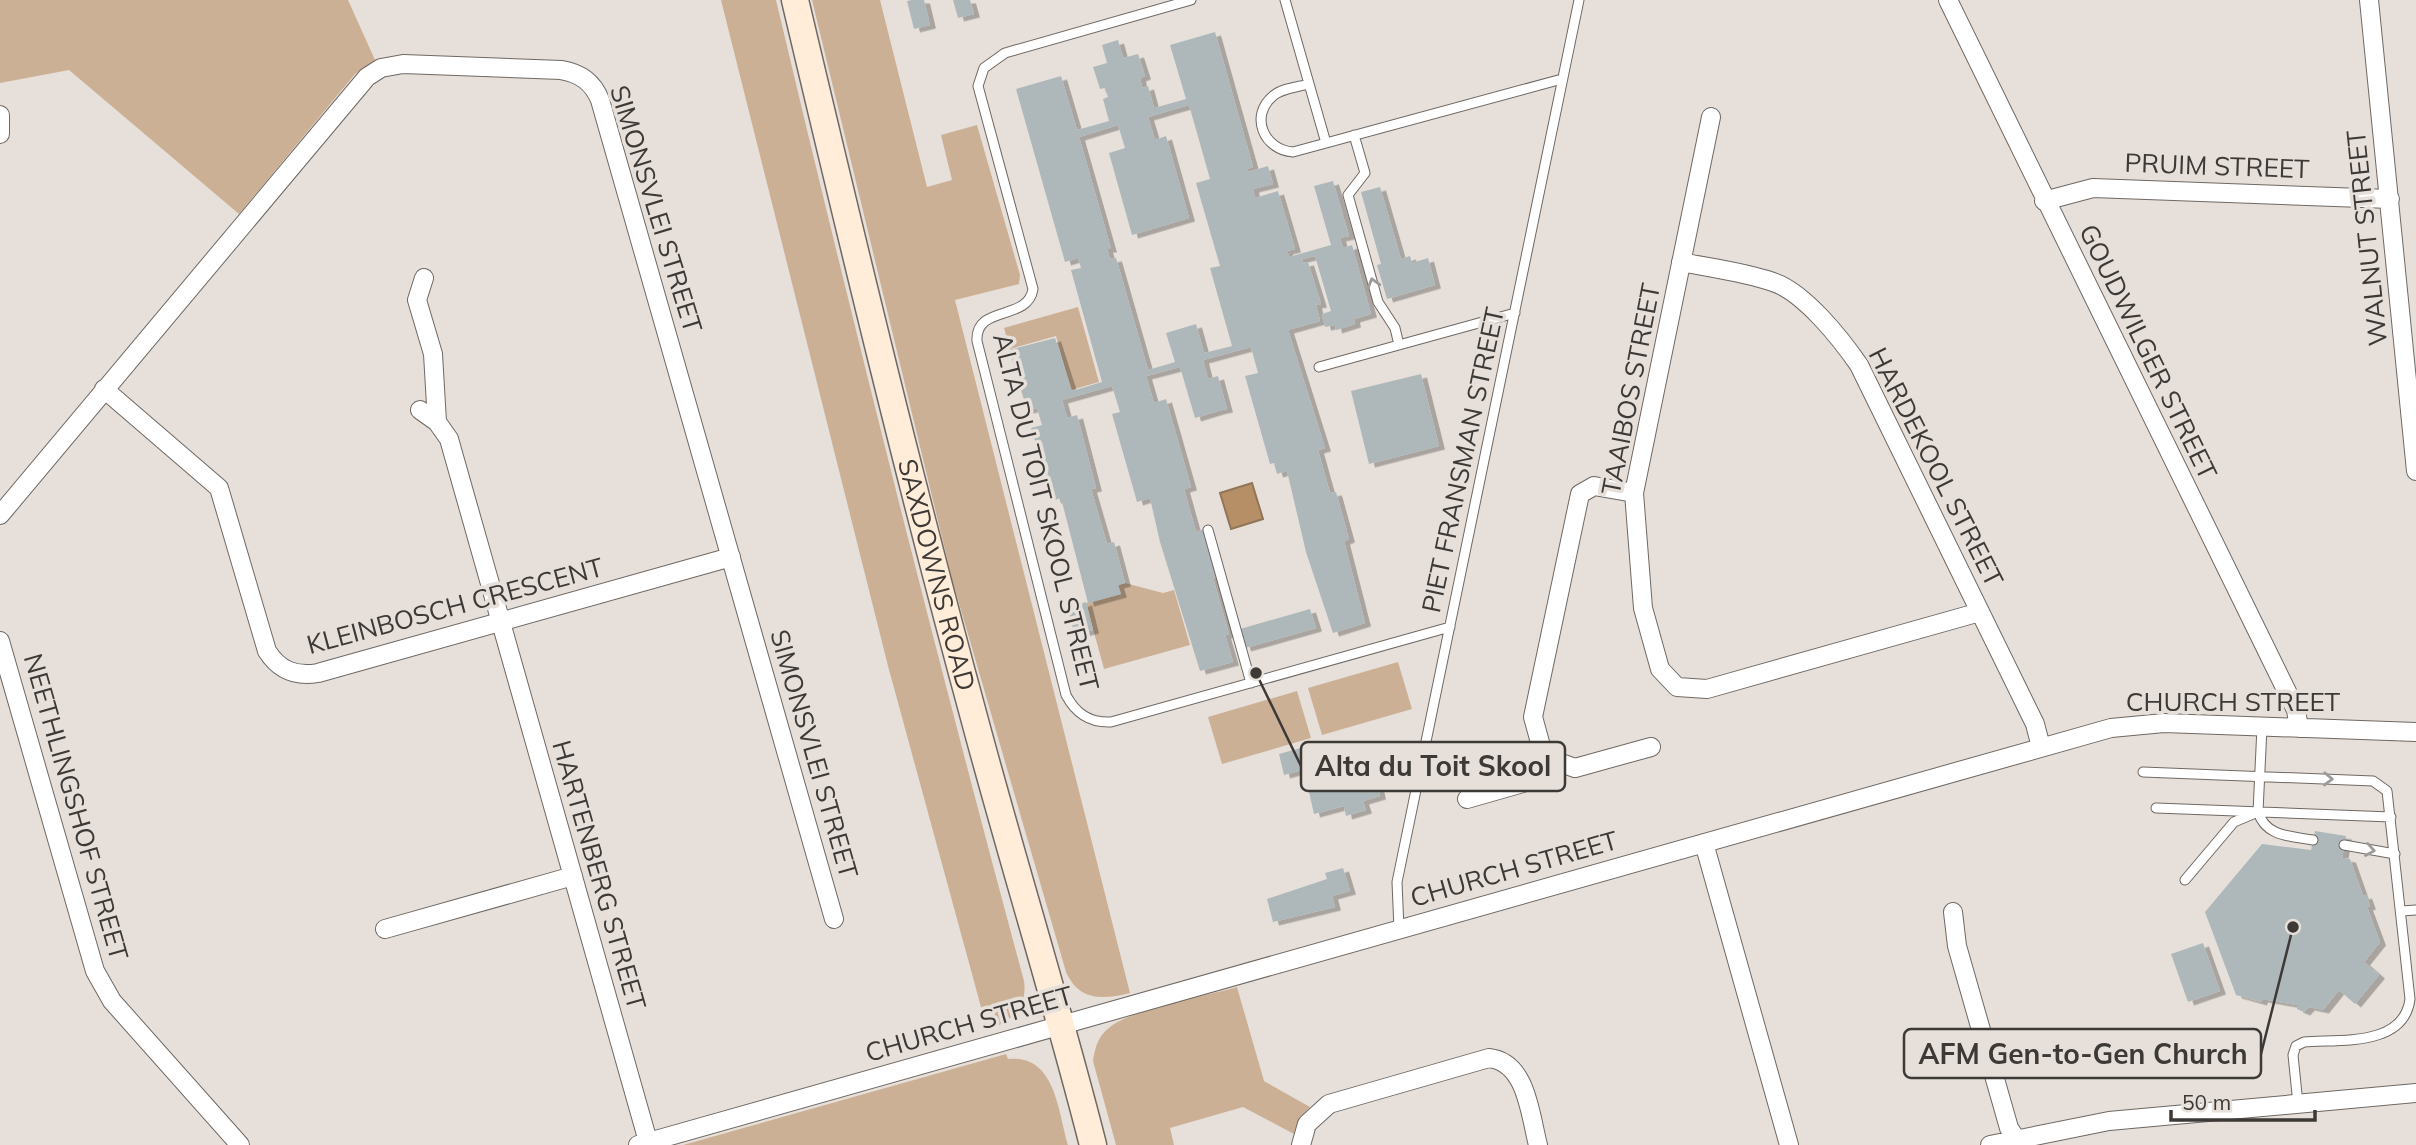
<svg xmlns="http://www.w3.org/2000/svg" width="2416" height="1145" font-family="Mulish,sans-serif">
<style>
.green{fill:#ccb095}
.water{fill:#b68f67;stroke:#917558;stroke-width:2}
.building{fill:#aeb8ba;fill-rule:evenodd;filter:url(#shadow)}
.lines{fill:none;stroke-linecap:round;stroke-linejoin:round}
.lane-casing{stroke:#6f6863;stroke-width:11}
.street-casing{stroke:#6f6863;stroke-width:20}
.secondary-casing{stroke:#6f6863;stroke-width:29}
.lane{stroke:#fff;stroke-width:9}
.street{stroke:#fff;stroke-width:18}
.secondary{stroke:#ffecd9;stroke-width:26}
.oneway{stroke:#9e9c9a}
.labels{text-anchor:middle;stroke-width:7;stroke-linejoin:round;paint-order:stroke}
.street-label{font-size:26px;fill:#3c3936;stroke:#e7e0da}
.leader{fill:none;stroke:#3c3936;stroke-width:2.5}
.callout-dot{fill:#3c3936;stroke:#e7e0da;stroke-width:2.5}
.callout{fill:#e7e0da;stroke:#3c3936;stroke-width:2.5}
.callout-label{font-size:28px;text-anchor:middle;font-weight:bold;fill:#3c3936}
</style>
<defs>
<filter id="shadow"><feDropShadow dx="6" dy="3.5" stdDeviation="0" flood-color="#0004"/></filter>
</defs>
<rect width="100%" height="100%" fill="#e7e0da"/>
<path class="green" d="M 0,0 L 348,0 L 375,60 L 355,74 L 239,214 L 69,70 L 0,83 Z
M 721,0 L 776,0 C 854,329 936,655 1024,981 C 1028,1007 1010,1024 987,1029 L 888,666 Z
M 812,0 L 880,0 L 927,187 L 952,180 L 941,135 L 977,125 L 1020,275 L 1019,284 L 955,300 L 1130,993 C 1102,1000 1079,1001 1066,972 L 952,579 Z
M 1078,307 L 1099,382 L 1071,390 L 1056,336 L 1010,349 L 1004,328 Z
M 1125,583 L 1163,593 L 1174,590 L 1190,645 L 1104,669 L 1086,603 L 1120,594 L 1118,585 Z
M 1398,662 L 1412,709 L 1322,735 L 1308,688 Z
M 1297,691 L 1311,738 L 1222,764 L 1208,717 Z
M 1237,987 L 1264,1081 L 1310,1107 L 1299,1118 L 1294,1134 L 1243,1107 L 1170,1128 L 1174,1145 L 1116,1145 L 1093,1061 C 1095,1047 1098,1036 1110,1027 C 1133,1009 1206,996 1237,987 Z
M 1006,1054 L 1008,1059 C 1055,1054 1058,1110 1068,1145 L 683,1145 Z"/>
<path class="water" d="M 1252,483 L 1263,519 L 1231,529 L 1220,493 Z"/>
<path class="building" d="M 912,0 L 924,0 L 930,25 L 914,29 L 907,1 Z
M 953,0 L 970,0 L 974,14 L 958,18 Z
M 1215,32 L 1253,167 L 1247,169 L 1248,172 L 1268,166 L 1273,184 L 1253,189 L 1255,198 L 1278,191 L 1295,249 L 1287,251 L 1289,257 L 1331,245 L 1314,186 L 1333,181 L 1349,236 L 1340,238 L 1343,248 L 1352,245 L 1371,314 L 1354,319 L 1355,324 L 1336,330 L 1335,325 L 1325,327 L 1322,314 L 1331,311 L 1315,256 L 1302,259 L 1303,263 L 1308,262 L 1321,304 L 1316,305 L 1320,321 L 1288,330 L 1325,448 L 1318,450 L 1330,493 L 1336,492 L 1349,539 L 1344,541 L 1365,623 L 1333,633 L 1306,552 L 1287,471 L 1277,474 L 1274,463 L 1270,464 L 1245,376 L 1258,373 L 1251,347 L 1203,360 L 1208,379 L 1218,376 L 1227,409 L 1218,411 L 1195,418 L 1180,367 L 1146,376 L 1154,403 L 1166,399 L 1191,487 L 1184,489 L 1196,532 L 1204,529 L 1217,577 L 1213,578 L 1229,634 L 1225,635 L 1233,662 L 1200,671 L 1160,542 L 1150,498 L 1137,502 L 1112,414 L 1120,412 L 1112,386 L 1062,400 L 1067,418 L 1077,415 L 1096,488 L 1091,489 L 1107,544 L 1114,542 L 1125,583 L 1118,585 L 1121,594 L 1088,603 L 1061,498 L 1055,500 L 1041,453 L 1039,454 L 1031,428 L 1042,425 L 1037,408 L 1027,410 L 1009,350 L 1055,338 L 1072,391 L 1102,382 L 1071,270 L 1081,268 L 1078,258 L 1065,262 L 1016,89 L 1061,76 L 1077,130 L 1109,121 L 1103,99 L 1108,97 L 1105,88 L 1100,89 L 1093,67 L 1107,63 L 1102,45 L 1118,40 L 1123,58 L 1138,54 L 1145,76 L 1140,78 L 1142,88 L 1148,86 L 1154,108 L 1186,99 L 1170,45 ZM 1189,105 L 1210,179 L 1196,183 L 1220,266 L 1210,268 L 1232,346 L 1204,353 L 1196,324 L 1166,333 L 1175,362 L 1148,370 L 1116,258 L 1110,259 L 1107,249 L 1111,249 L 1079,137 L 1118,125 L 1125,148 L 1109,153 L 1132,235 L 1189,218 L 1166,136 L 1155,140 L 1148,117 Z
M 1380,187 L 1401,259 L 1410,256 L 1412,263 L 1428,258 L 1435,285 L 1387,299 L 1377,265 L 1381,264 L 1361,192 Z
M 1421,374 L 1439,446 L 1369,464 L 1351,391 Z
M 1086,602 L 1093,630 L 1075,635 L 1067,608 Z
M 1310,609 L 1316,628 L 1245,648 L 1240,629 Z
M 1326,741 L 1331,762 L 1284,775 L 1279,754 Z
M 1347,772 L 1349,781 L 1375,774 L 1380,796 L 1363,801 L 1366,810 L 1346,816 L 1344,806 L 1314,814 L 1307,783 Z
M 2315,831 L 2346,836 L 2342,858 L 2350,859 L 2363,896 L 2366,895 L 2370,906 L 2367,907 L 2380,942 L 2364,962 L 2379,975 L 2355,1004 L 2339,990 L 2323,1010 L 2309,1007 L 2304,1012 L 2297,1009 L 2297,1005 L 2262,999 L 2261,1002 L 2236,995 L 2205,912 L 2262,844 L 2311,850 Z
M 1343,868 L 1350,891 L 1332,896 L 1335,907 L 1273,922 L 1267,899 L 1327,879 L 1325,873 Z
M 2203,943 L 2220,991 L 2188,1002 L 2171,954 Z"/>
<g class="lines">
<defs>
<path id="lane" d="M 1191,0 L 1005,53 L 984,68 L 978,86 L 1033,289 C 1028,322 975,304 977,341 L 1066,695 C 1076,714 1090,723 1111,722 L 1450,627
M 1285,0 L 1326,143
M 1309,84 C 1298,87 1282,88 1273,96 C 1249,116 1264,150 1293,152 L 1562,79
M 1354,135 L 1365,173 L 1348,195 L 1378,302 L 1395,328 L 1399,345
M 1319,367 L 1515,313
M 1208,530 L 1251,683
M 2262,727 L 2258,812 C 2266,837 2290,836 2313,840
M 2143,772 L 2373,781 L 2387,791 L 2410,999 C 2404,1047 2340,1039 2304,1042 L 2296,1046 L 2293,1055 L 2298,1104
M 2156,808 L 2391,817
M 2344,845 L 2395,854
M 2185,880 L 2234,822 L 2253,814
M 2401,911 L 2416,910
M 1399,929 L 1397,882 L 1579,0"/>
<path id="street" d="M 1948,0 L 2296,710 L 2299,728
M 2369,0 L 2416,471
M 0,115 L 0,134
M 1711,117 L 1634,493 L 1643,608 L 1660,669 L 1677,687 L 1707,689 L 1980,612
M 2044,201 L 2093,188 L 2390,199
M 1681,262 C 1711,268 1744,272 1773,282 C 1804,292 1841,339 1859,365 L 2035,724 L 2041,747
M 424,278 L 417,300 L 433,354 L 437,422
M 104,389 L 219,488 L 267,651 C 279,670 295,677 318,673 L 731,557
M 420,410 L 437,422 L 449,439 L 649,1145
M 1634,493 L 1594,486 L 1580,494 L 1533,717 L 1544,757 L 1575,768 L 1651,747
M 0,515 L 367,77 L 381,68 L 403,64 L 561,70 C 580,73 593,82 600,100 L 834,919
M 0,641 L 95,971 L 112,1001 L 240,1145
M 1467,799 L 1523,783 L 1544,757
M 1704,843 L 1789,1145
M 1953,912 L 1957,946 L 2009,1128 L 2020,1145
M 385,929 L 573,876
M 638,1145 L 2111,728 L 2164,723 L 2416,732
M 1301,1145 L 1307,1124 L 1329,1104 L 1489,1058 C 1527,1062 1530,1115 1538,1145
M 1990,1145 L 2109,1121 L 2416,1093"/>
<g id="secondary">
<path id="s1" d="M 795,0 C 852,241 910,482 975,721 C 1013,863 1057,1003 1093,1145"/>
</g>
</defs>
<use href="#lane" class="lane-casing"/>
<use href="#street" class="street-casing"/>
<use href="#secondary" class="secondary-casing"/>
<use href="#lane" class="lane"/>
<use href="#street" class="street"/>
<use href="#secondary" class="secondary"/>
</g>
<defs><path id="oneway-chevron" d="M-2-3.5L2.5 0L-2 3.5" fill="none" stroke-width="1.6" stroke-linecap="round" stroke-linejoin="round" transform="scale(1.75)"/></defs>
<g class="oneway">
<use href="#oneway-chevron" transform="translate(1373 283) rotate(-106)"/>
<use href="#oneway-chevron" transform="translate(2328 779) rotate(2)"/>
<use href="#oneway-chevron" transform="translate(2370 850) rotate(10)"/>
</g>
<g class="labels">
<g class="street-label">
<text transform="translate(2217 166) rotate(2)" y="9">PRUIM STREET</text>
<text transform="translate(656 209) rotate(73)" y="9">SIMONSVLEI STREET</text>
<text transform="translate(2367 238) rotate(-96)" y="9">WALNUT STREET</text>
<text transform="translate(2148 352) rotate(64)" y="9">GOUDWILGER STREET</text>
<text transform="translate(1631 389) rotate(-79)" y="9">TAAIBOS STREET</text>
<text transform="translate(1463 460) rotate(-78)" y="9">PIET FRANSMAN STREET</text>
<text transform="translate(1936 467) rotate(63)" y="9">HARDEKOOL STREET</text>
<text transform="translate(1046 512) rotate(76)" y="9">ALTA DU TOIT SKOOL STREET</text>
<text dy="9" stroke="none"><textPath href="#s1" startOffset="592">SAXDOWNS ROAD</textPath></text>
<text transform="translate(455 606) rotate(-15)" y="9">KLEINBOSCH CRESCENT</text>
<text x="2233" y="711">CHURCH STREET</text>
<text transform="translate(814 754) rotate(74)" y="9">SIMONSVLEI STREET</text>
<text transform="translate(76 807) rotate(74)" y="9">NEETHLINGSHOF STREET</text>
<text transform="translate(1514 869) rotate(-16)" y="9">CHURCH STREET</text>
<text transform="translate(599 875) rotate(74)" y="9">HARTENBERG STREET</text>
<text transform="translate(969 1024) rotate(-16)" y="9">CHURCH STREET</text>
</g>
</g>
<path class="leader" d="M1256 673L1301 766M2293 927L2261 1054"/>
<g class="callout-dot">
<circle cx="1256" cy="673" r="7"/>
<circle cx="2293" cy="927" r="7"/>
</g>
<g class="callout">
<rect x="1301" y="742" width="264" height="49" rx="7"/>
<rect x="1904" y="1029" width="357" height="49" rx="7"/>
</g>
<g class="callout-label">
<text x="1433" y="776">Alta du Toit Skool</text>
<text x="2083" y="1064">AFM Gen-to-Gen Church</text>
</g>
<path d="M2171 1110v10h144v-10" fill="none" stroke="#3c3936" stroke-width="3.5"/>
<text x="2182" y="1110" font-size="21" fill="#3c3936" stroke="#e7e0da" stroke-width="5" paint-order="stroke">50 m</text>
</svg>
